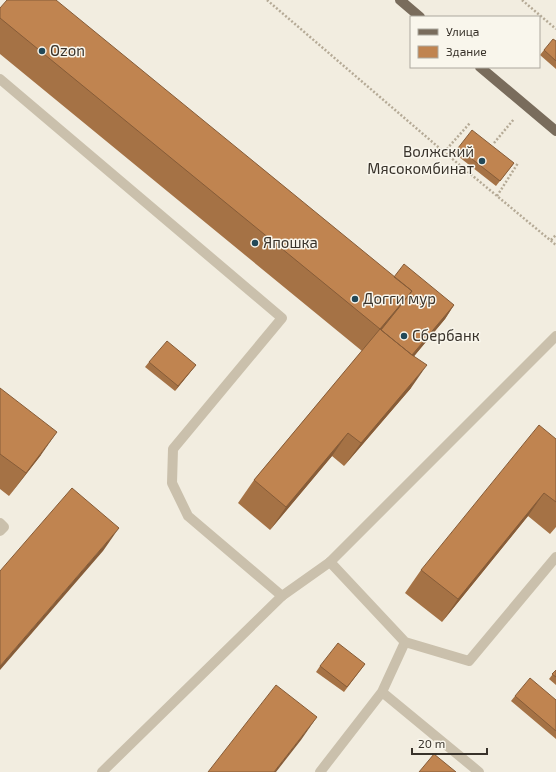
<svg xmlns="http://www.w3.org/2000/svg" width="556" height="772" font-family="'Exo 2',sans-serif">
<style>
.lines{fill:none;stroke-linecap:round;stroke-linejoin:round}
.path{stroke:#b5aa96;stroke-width:2.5;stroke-dasharray:2 2;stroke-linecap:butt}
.lane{stroke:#cac0ac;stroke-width:10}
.street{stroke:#cac0ac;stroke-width:10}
.primary{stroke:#796c5c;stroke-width:10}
.wall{fill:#a57245}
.shaded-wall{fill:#865c38}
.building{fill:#c08450;stroke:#865c38}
.poi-dot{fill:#224858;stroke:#f9f6ec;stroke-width:1.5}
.labels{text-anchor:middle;stroke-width:3;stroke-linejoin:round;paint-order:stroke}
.poi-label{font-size:15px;fill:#38322a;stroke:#f9f6ec;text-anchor:start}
</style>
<rect width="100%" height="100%" fill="#f2ede0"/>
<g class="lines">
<path class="path" d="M 267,0 L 444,152 L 556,245
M 522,0 L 556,29
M 494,143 L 514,119
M 444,152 L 470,123
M 497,196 L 518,163
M 551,240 L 556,235"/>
<path class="lane" d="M 0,79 L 282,318 L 173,449 L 172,483 L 188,516 L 282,596
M 0,523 L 4,527 L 0,531
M 330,562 L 405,642 L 469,661 L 556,557
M 382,692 L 479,772
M 320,772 L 382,692 L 405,642"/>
<path class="street" d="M 102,772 L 282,596 L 330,562 L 556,336"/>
<path class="primary" d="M 400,0 L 420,17
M 480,67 L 556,131"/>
</g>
<path class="wall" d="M 0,8 L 394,277 L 454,305 L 445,319 L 414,356 L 411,388 L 344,466 L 332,456 L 270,530 L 238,503 L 254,480 L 362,351 L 0,54 Z
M 556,41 L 556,69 L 540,55 L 544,50 Z
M 458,148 L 514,163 L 496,186 L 454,153 Z
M 149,362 L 196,365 L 175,391 L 145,367 Z
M 0,388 L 41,455 L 9,496 L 0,489 Z
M 556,439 L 556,527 L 550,534 L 528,516 L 442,622 L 405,593 L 421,570 Z
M 365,664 L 344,692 L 316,672 L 320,666 Z
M 556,670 L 556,685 L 549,679 Z
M 515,696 L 556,700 L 556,739 L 511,701 Z"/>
<path class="shaded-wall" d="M 412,291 L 396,314 L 375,340 L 380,329 Z
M 454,305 L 445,319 L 396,378 L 405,364 Z
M 196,365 L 192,370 L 175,391 L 178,386 Z
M 427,365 L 411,388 L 344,466 L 361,443 Z
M 57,432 L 41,455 L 9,496 L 26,473 Z
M 348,433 L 332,456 L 270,530 L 286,507 Z
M 544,493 L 528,516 L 442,622 L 458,599 Z
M 119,528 L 103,551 L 0,670 L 0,666 Z
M 317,717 L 301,740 L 276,772 L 274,772 Z"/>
<path class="building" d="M 7,0 L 56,0 L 412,291 L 380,329 L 0,18 L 0,8 Z
M 553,39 L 556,41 L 556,61 L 544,50 Z
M 472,130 L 514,163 L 500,181 L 458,148 Z
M 404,264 L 454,305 L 412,355 L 381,330 L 405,300 L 412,291 L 394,277 Z
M 380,329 L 412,355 L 427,365 L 361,443 L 348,433 L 286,507 L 254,480 Z
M 167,341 L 196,365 L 178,386 L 149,362 Z
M 0,388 L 57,432 L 26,473 L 0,454 Z
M 539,425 L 556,439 L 556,502 L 544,493 L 458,599 L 421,570 Z
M 72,488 L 119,528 L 0,666 L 0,571 Z
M 338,643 L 365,664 L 347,687 L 320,666 Z
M 556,670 L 556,677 L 552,674 Z
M 530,678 L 556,700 L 556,731 L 515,696 Z
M 276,685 L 317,717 L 274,772 L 208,772 Z
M 434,754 L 456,772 L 419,772 Z"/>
<g class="poi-dot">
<circle cx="42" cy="51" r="4"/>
<circle cx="482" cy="161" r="4"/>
<circle cx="255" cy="243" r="4"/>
<circle cx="355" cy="299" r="4"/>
<circle cx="404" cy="336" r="4"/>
</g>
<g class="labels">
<g class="poi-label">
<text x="50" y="56">Ozon</text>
<text x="474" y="157" text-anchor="end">Волжский<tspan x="474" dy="17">Мясокомбинат</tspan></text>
<text x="263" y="248">Япошка</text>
<text x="363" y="304">Догги мур</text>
<text x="412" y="341">Сбербанк</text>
</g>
</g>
<rect x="410" y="16" width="130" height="52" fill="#f9f6ec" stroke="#aca89e"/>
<rect x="418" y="29" width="20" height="6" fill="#796c5c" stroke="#aca89e"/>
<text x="446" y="36" font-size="12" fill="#38322a">Улица</text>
<rect x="418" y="46" width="20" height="12" fill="#c08450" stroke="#aca89e"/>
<text x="446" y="56" font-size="12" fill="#38322a">Здание</text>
<path d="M412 748v6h75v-6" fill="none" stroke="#38322a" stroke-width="2"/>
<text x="418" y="748" font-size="12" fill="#38322a" stroke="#f9f6ec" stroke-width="3" paint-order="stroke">20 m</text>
</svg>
